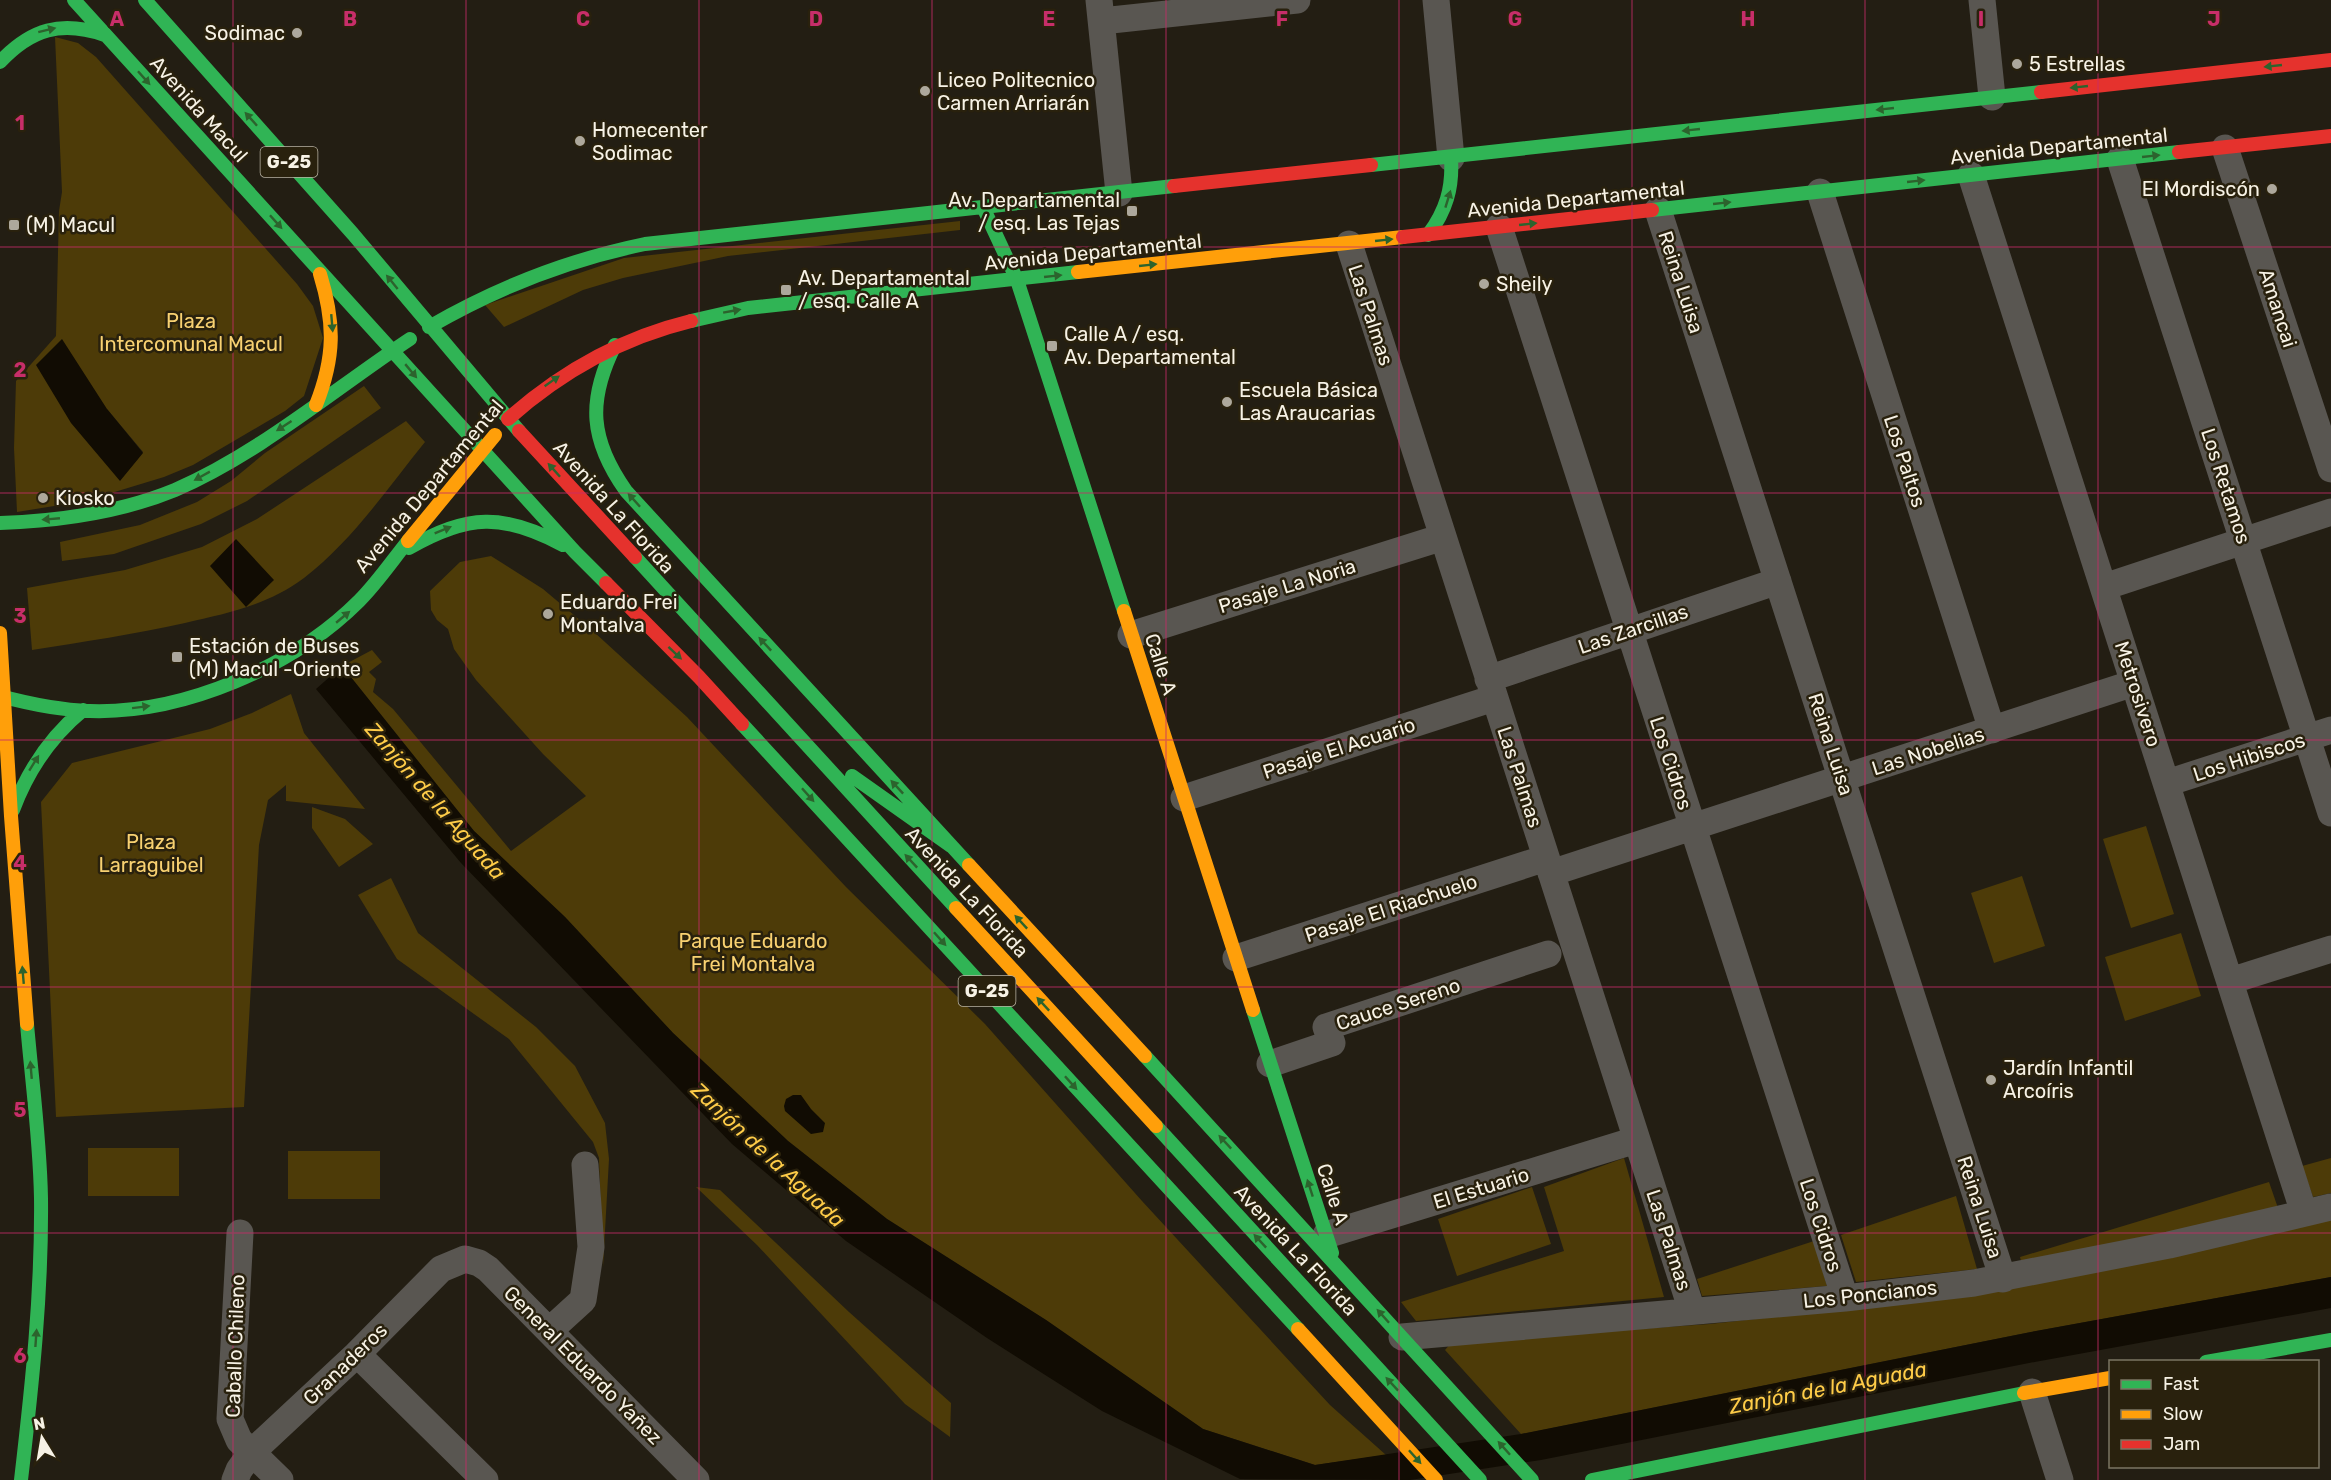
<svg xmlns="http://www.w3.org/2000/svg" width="2331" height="1480" font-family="Rubik,sans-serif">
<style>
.green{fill:#4d3b08;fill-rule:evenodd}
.water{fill:#110c03}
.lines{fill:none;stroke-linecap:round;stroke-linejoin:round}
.street{stroke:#595651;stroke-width:27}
.fast{stroke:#30b455;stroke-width:14}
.slow{stroke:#ff9f0a;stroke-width:14}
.jam{stroke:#e5322d;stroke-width:14}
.oneway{fill:#2c632d}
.grid{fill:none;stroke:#c72e69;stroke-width:1.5;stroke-opacity:0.55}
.poi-dot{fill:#ada89c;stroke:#29210d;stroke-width:2}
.labels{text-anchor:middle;stroke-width:5;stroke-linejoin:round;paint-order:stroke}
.shield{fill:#29210d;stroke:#b9b3a4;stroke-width:1.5}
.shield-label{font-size:18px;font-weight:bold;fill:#f7f2e5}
.poi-label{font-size:20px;fill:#f7f2e5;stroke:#29210d;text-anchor:start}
.street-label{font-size:20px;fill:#f7f2e5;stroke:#29210d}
.park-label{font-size:20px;fill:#f8d171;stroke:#29210d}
.water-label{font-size:21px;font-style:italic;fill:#fecc48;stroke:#29210d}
.grid-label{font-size:20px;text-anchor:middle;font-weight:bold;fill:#c72e69;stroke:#29210d;stroke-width:5;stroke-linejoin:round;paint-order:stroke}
</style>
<rect width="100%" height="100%" fill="#231e13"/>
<path class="green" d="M 55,37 L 78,43 L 96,57 L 297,284 L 313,306 L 323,338 L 304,396 L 285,411 L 193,465 L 164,477 L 85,501 L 17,512 L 14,448 L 16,381 L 56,336 L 59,211 L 62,192 ZM 107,409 L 143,452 L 120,480 Z
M 960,221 L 960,230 L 728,256 L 623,278 L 583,290 L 504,327 L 485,305 L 624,258 Z
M 364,386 L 381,408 L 247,501 L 201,524 L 114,554 L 62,561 L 60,542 L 140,525 L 197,502 L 231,481 L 265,453 Z
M 406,421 L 425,442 C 387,489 352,541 304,578 C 268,605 228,613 185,623 C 135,634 83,642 32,650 L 27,588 L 125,570 L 202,547 L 257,519 Z
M 491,556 L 543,589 L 594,632 L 687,717 L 846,887 L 985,1024 L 1142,1201 L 1330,1405 L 1386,1455 L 1315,1465 L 1203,1429 L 1046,1320 L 887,1219 L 788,1141 L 673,1033 L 565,917 L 474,831 L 342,666 L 372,650 L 382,662 L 369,672 L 376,679 L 373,692 L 393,709 L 511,851 L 586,796 L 543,754 L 476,680 L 454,649 L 448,629 L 437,620 L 431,610 L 430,591 L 460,562 Z
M 291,694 L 304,733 L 365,809 L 286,801 L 286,785 L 268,800 L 259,845 L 244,1107 L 56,1117 L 41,802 L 72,763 L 210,729 L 252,713 Z
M 312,807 L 345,819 L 373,844 L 339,867 L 312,828 Z
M 2146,826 L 2174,914 L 2131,928 L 2103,839 Z
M 2022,876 L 2045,946 L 1994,963 L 1971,893 Z
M 391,878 L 418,933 L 536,1027 L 575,1066 L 605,1123 L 609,1159 L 603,1267 L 599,1158 L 593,1142 L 509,1039 L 397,959 L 358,895 Z
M 2181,933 L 2201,996 L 2125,1021 L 2105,957 Z
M 88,1148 L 179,1148 L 179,1196 L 88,1196 Z
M 288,1151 L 380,1151 L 380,1199 L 288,1199 Z
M 1624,1158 L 1664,1297 L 1416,1321 L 1401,1302 L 1564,1251 L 1544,1187 Z
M 2331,1158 L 2331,1193 L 2313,1197 L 2302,1166 Z
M 2269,1182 L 2278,1208 L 2022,1265 L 2020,1257 Z
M 696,1187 L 720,1190 L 849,1312 L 951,1403 L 950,1437 L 905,1404 L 757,1245 Z
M 1532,1187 L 1551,1244 L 1457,1276 L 1438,1219 Z
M 1956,1196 L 1977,1269 L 1856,1282 L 1841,1235 Z
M 2331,1217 L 2331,1277 L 2031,1332 L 1521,1434 L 1445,1350 L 1452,1342 L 1710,1324 L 1976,1295 Z
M 1814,1241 L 1827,1286 L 1702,1296 L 1697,1279 Z"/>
<path class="water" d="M 62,339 L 107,409 L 143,453 L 120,481 L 71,423 L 36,365 Z
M 236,539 L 274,580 L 246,607 L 210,566 Z
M 342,666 L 474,831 L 565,917 L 673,1033 L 788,1141 L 887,1219 L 1046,1320 L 1203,1429 L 1315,1465 L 1521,1434 L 2031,1332 L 2331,1277 L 2331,1308 L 2029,1363 L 1541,1460 L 1410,1480 L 1240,1479 L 1102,1411 L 987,1338 L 846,1241 L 732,1144 L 461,863 L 316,689 Z
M 793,1095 L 801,1095 L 811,1109 L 825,1123 L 823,1132 L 811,1134 L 785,1111 L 784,1106 L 786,1099 Z"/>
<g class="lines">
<path class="street" d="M 1099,0 L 1119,193
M 1436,0 L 1451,158
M 1982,0 L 1992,97
M 1102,21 L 1297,0
M 2225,148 L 2331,469
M 2120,159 L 2331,813
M 1971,175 L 2304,1213
M 1820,192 L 1992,730
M 1658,210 L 2003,1279
M 1499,227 L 1845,1298
M 1349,244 L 1692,1311
M 2104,587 L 2331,512
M 1131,635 L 1443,537
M 1488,679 L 1778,581
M 2167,783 L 2331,730
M 1184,798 L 1494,698
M 1551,873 L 2134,683
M 1236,958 L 1546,858
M 2230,981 L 2331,949
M 1270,1064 L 1332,1043 L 1326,1027 L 1548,954
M 240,1233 L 230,1419 L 239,1440 L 280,1480
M 1326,1235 L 1636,1140
M 549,1331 L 583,1300 L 591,1247 L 585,1165
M 1402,1337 L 1845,1298 L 1974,1283 L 2169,1245 L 2331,1207
M 357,1354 L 485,1480
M 2032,1392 L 2060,1480
M 235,1480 L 239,1470 L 252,1452 L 357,1354 L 441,1269 L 465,1259 L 479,1263 L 488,1269 L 696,1480"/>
<path class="fast" d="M 74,0 L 575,552 L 606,583
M 145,0 L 353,234 L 519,431
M 0,62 C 31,29 61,20 105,35
M 1371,165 L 2041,92
M 983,207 L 1017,280 L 1124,611
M 1652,210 L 2179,152
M 1428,235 C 1446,211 1453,188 1451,158
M 691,321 L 748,308 L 1078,272
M 429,327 C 498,287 567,260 645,244 L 1174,186
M 615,345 C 587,401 590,440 626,491 L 969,865
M 0,523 C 60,521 119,513 175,490 C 260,453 333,390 410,339
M 409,548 C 468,514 503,513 563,545
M 635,557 L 956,908
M 0,696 C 30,704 59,710 90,711 C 183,714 293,667 359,601 C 377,583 392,561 408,541
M 742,724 L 1298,1329
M 852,776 L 951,846
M 13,810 C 28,770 50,737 83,710
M 1253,1010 L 1332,1253
M 1145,1056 L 1532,1480
M 1156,1126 L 1480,1480
M 2206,1362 L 2331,1340
M 21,1480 C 32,1386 42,1293 41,1198 C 40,1140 32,1082 27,1024
M 1592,1480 L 2024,1393"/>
<path class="slow" d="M 1078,272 L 1403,237
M 316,405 C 335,357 335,323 320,274
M 408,541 L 495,435
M 1124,611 L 1253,1010
M 0,633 L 11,816 L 27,1024
M 969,865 L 1145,1056
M 956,908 L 1156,1126
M 1298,1329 L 1436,1480
M 2024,1393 L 2110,1378"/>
<path class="jam" d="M 2041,92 L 2331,60
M 2179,152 L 2331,136
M 1174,186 L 1371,165
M 1403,237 L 1652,210
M 508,419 C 562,371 621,338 691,321
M 519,431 L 635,557
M 606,583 L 699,677 L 742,724"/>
</g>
<defs><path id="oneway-solid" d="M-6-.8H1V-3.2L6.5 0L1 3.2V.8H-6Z" transform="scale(1.5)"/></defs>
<g class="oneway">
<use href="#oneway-solid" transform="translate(47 30) rotate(-14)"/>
<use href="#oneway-solid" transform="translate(2273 66) rotate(174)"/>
<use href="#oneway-solid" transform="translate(144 78) rotate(48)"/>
<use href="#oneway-solid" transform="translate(2079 87) rotate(174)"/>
<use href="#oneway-solid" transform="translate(1885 109) rotate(174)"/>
<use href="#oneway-solid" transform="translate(251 119) rotate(-132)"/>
<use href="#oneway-solid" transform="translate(1691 130) rotate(174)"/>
<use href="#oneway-solid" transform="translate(2151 156) rotate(-6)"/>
<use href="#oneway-solid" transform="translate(1916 181) rotate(-6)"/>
<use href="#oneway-solid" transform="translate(1448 199) rotate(-73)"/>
<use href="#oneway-solid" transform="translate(1722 203) rotate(-6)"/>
<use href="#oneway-solid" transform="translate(276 222) rotate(48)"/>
<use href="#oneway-solid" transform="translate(1528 224) rotate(-6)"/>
<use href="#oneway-solid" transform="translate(1384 240) rotate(-6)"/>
<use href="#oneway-solid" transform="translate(1148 265) rotate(-6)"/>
<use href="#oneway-solid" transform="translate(1053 276) rotate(-6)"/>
<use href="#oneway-solid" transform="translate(392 282) rotate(-129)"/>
<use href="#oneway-solid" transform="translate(732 311) rotate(-10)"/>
<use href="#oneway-solid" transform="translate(332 323) rotate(85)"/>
<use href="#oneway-solid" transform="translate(411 371) rotate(50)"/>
<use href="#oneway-solid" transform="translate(552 381) rotate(-35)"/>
<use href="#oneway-solid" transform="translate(284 426) rotate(147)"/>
<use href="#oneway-solid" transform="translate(554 470) rotate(-132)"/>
<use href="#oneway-solid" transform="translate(202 476) rotate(151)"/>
<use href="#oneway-solid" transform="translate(634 500) rotate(-132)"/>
<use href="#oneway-solid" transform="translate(51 519) rotate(175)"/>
<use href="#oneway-solid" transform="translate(443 530) rotate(-22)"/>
<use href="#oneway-solid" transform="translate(343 617) rotate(-40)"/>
<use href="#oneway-solid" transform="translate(765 644) rotate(-133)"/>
<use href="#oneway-solid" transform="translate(675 653) rotate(43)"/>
<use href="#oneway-solid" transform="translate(141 707) rotate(-7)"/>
<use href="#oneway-solid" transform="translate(34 763) rotate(-58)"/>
<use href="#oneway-solid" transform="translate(897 787) rotate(-133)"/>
<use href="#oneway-solid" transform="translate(808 795) rotate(48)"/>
<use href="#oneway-solid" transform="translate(911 861) rotate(-133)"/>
<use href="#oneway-solid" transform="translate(1021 922) rotate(-133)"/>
<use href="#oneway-solid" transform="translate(940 939) rotate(48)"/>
<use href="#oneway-solid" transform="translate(23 975) rotate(-95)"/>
<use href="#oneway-solid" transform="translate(1043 1004) rotate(-133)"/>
<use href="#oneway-solid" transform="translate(31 1070) rotate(-95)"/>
<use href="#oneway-solid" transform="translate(1071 1083) rotate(48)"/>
<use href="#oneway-solid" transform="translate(1225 1142) rotate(-133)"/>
<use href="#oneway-solid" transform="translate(1310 1188) rotate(-108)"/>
<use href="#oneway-solid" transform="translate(1260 1241) rotate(-133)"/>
<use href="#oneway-solid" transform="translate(1383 1316) rotate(-132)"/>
<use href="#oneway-solid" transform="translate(36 1338) rotate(-86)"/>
<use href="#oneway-solid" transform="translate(1392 1384) rotate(-133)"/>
<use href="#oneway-solid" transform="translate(1504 1448) rotate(-132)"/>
<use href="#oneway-solid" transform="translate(1415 1457) rotate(48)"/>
</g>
<path class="grid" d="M 233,0 L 233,1480M 466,0 L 466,1480M 699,0 L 699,1480M 932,0 L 932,1480M 1166,0 L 1166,1480M 1399,0 L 1399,1480M 1632,0 L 1632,1480M 1865,0 L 1865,1480M 2098,0 L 2098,1480M 0,247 L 2331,247M 0,493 L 2331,493M 0,740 L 2331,740M 0,987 L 2331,987M 0,1233 L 2331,1233"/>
<g class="poi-dot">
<circle cx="297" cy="33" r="6"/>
<circle cx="2017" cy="64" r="6"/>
<circle cx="925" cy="91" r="6"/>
<circle cx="580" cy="141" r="6"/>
<circle cx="2272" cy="189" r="6"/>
<rect x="1126" y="205" width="12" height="12" rx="3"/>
<rect x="8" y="219" width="12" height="12" rx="3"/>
<circle cx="1484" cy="284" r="6"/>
<rect x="780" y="284" width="12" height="12" rx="3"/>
<rect x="1046" y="340" width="12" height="12" rx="3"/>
<circle cx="1227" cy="402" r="6"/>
<circle cx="43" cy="498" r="6"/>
<circle cx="548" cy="614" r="6"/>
<rect x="171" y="651" width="12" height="12" rx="3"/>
<circle cx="1991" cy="1080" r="6"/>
</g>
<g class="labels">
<g class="shield">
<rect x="260.5" y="147" width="57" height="30" rx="4.5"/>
<rect x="958.5" y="976" width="57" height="30" rx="4.5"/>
</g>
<g class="shield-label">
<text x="289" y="168">G-25</text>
<text x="987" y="997">G-25</text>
</g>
<g class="poi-label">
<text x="285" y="40" text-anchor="end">Sodimac</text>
<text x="2029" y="71">5 Estrellas</text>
<text x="937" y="87">Liceo Politecnico<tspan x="937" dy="23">Carmen Arriarán</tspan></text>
<text x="592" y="137">Homecenter<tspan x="592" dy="23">Sodimac</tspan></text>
<text x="2260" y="196" text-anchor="end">El Mordiscón</text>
<text x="1120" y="207" text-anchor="end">Av. Departamental<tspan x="1120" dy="23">/ esq. Las Tejas</tspan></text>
<text x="26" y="232">(M) Macul</text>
<text x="798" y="285">Av. Departamental<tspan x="798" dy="23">/ esq. Calle A</tspan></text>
<text x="1496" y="291">Sheily</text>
<text x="1064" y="341">Calle A / esq.<tspan x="1064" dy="23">Av. Departamental</tspan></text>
<text x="1239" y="397">Escuela Básica<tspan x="1239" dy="23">Las Araucarias</tspan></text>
<text x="55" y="505">Kiosko</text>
<text x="560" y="609">Eduardo Frei<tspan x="560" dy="23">Montalva</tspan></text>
<text x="189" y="653">Estación de Buses<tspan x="189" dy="23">(M) Macul -Oriente</tspan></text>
<text x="2003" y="1075">Jardín Infantil<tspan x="2003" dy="23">Arcoíris</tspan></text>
</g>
<g class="street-label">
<text transform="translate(199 109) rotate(48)" y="7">Avenida Macul</text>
<text transform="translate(2059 146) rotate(-6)" y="7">Avenida Departamental</text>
<text transform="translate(1576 199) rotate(-6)" y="7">Avenida Departamental</text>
<text transform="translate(1093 252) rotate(-6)" y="7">Avenida Departamental</text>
<text transform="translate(1681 282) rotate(72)" y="7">Reina Luisa</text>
<text transform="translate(2278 308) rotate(72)" y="7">Amancai</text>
<text transform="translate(1371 315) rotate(72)" y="7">Las Palmas</text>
<text transform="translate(1905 461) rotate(72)" y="7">Los Paltos</text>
<text transform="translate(429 486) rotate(-50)" y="7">Avenida Departamental</text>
<text transform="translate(2226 486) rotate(72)" y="7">Los Retamos</text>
<text transform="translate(614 507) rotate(48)" y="7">Avenida La Florida</text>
<text transform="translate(1287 586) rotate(-17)" y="7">Pasaje La Noria</text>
<text transform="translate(1633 629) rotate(-19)" y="7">Las Zarcillas</text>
<text transform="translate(1161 664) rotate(72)" y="7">Calle A</text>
<text transform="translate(2138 694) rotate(72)" y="7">Metrosivero</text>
<text transform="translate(1831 744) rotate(72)" y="7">Reina Luisa</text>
<text transform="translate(1339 748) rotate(-18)" y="7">Pasaje El Acuario</text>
<text transform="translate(1928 751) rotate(-18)" y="7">Las Nobelias</text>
<text transform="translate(2249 757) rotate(-18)" y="7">Los Hibiscos</text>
<text transform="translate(1671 763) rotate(72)" y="7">Los Cidros</text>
<text transform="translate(1520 777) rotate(72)" y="7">Las Palmas</text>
<text transform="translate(967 892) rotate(47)" y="7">Avenida La Florida</text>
<text transform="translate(1391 908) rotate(-18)" y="7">Pasaje El Riachuelo</text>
<text transform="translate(1398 1004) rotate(-18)" y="7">Cauce Sereno</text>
<text transform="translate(1481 1188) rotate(-17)" y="7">El Estuario</text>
<text transform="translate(1333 1194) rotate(72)" y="7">Calle A</text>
<text transform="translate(1980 1207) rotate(72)" y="7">Reina Luisa</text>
<text transform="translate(1821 1225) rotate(72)" y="7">Los Cidros</text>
<text transform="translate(1669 1240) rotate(72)" y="7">Las Palmas</text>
<text transform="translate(1296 1250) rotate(47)" y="7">Avenida La Florida</text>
<text transform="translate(1870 1294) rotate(-6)" y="7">Los Poncianos</text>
<text transform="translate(235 1346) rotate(-88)" y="7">Caballo Chileno</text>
<text transform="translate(345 1364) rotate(-44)" y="7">Granaderos</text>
<text transform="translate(583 1365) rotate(45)" y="7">General Eduardo Yañez</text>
</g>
<g class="park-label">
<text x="191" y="328">Plaza<tspan x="191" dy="23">Intercomunal Macul</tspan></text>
<text x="151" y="849">Plaza<tspan x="151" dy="23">Larraguibel</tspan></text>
<text x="753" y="948">Parque Eduardo<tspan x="753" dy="23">Frei Montalva</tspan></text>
</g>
<g class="water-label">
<text transform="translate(435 801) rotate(49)" y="7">Zanjón de la Aguada</text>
<text transform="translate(768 1155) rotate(43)" y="7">Zanjón de la Aguada</text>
<text transform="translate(1828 1388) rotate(-11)" y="7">Zanjón de la Aguada</text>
</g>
</g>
<g class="grid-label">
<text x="117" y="26">A</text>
<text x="350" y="26">B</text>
<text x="583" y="26">C</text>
<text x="816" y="26">D</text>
<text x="1049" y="26">E</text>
<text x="1282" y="26">F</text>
<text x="1515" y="26">G</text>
<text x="1748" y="26">H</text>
<text x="1981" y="26">I</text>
<text x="2214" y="26">J</text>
<text x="20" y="130">1</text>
<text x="20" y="377">2</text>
<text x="20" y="623">3</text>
<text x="20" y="870">4</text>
<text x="20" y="1117">5</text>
<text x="20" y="1363">6</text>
</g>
<rect x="2109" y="1360" width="210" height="108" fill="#29210d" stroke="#7b7563" stroke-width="1.5"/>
<rect x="2121" y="1380" width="30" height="9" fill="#30b455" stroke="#7b7563" stroke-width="1.5"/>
<text x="2163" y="1390" font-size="18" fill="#f7f2e5">Fast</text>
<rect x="2121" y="1410" width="30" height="9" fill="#ff9f0a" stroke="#7b7563" stroke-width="1.5"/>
<text x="2163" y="1420" font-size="18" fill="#f7f2e5">Slow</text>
<rect x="2121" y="1440" width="30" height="9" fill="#e5322d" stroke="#7b7563" stroke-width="1.5"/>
<text x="2163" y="1450" font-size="18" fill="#f7f2e5">Jam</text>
<g transform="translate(42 1438) rotate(349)" stroke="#29210d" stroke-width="4.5" paint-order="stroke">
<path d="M0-4.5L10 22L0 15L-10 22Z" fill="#f7f2e5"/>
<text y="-9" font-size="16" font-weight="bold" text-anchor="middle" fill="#f7f2e5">N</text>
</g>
</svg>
